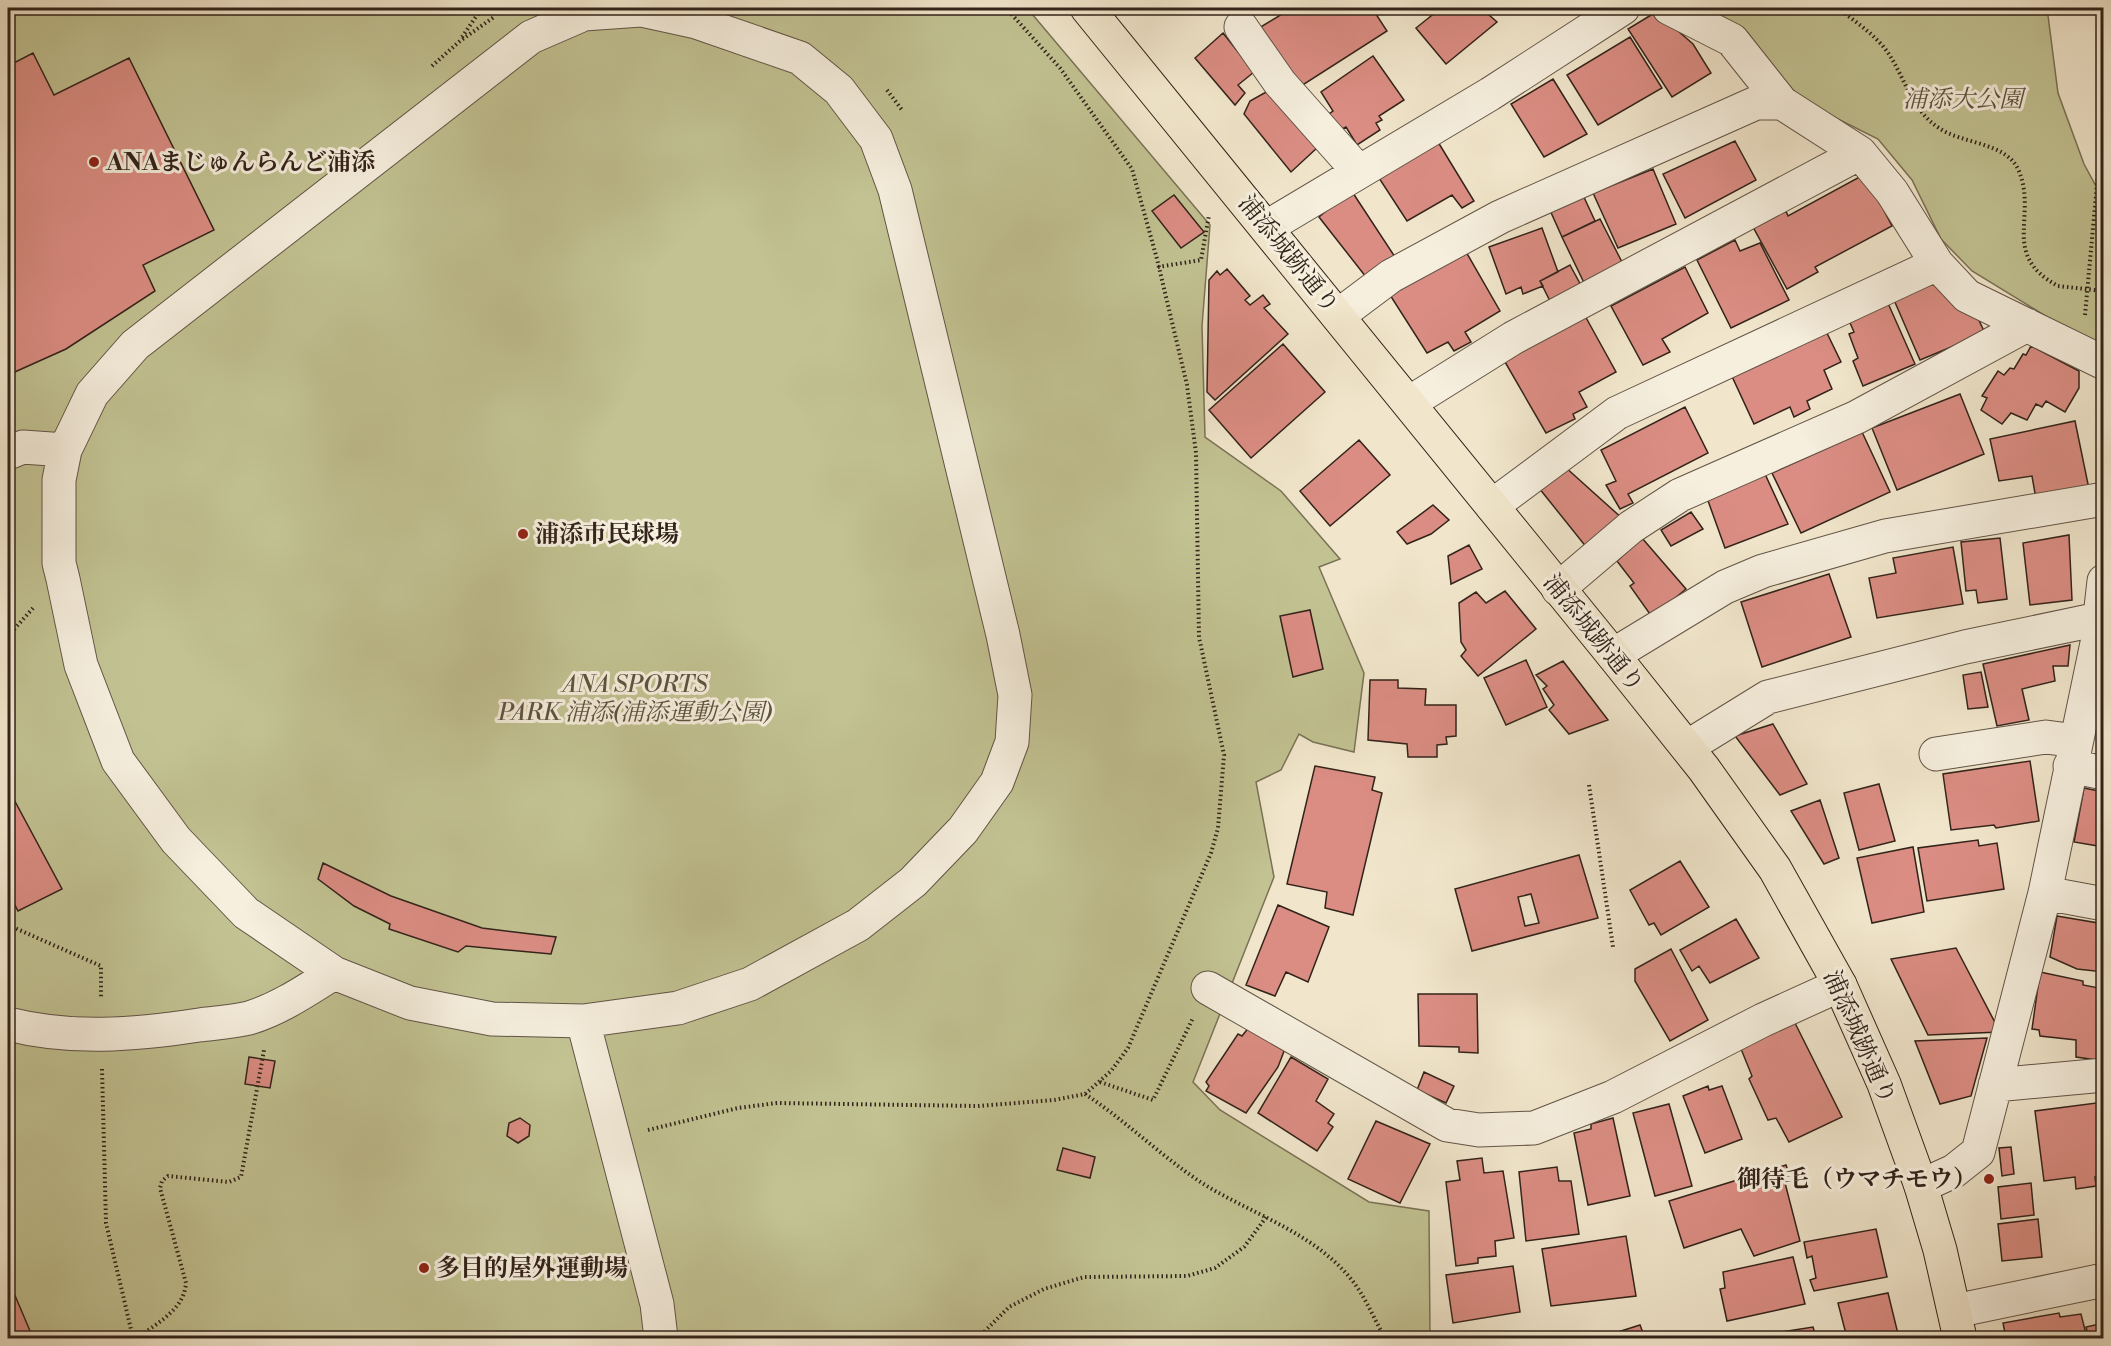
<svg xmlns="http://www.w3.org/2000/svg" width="2111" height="1346" font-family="'Libre Bodoni','Noto Serif JP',serif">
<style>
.green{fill:#c2c292;stroke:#7a7256;stroke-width:1.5}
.building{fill:#db8d83;stroke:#32231a;stroke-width:1.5;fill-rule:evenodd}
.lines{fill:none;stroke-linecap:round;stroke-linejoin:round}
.minor-casing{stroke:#625446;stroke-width:35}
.major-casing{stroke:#32231a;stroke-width:35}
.path{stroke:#32231a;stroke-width:4;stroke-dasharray:1.5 3;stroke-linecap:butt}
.minor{stroke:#f6efde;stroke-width:33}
.major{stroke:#f1e6cc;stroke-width:33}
.path-bridge{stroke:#32231a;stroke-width:4;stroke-dasharray:1.5 3;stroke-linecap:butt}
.poi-dot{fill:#8f2418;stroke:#f6efde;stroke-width:2}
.labels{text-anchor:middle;stroke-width:6;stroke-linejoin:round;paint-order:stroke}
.park-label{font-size:24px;font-style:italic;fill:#5d533e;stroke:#f6efde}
.poi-label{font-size:24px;font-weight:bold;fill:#32231a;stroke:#f6efde;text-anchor:start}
.street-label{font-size:24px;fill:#32231a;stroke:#f6efde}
</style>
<rect width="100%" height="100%" fill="#f1e6cc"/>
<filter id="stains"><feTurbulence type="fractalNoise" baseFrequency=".00333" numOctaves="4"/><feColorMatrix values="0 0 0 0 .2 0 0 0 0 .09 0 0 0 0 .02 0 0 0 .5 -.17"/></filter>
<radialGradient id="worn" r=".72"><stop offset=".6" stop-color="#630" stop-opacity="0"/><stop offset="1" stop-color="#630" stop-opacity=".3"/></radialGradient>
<path class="green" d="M 8,8 L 1027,8 L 1210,225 L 1202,326 L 1205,437 L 1281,491 L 1340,559 L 1319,567 L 1364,673 L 1354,752 L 1313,742 L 1299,734 L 1281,770 L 1256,782 L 1274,877 L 1193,1082 L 1220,1110 L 1369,1202 L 1429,1211 L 1430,1338 L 8,1338 Z
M 1705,8 L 2047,8 L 2058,93 L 2084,164 L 2103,199 L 2103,351 L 1972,271 L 1941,239 L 1912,180 L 1878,139 L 1812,106 L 1789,87 L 1748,33 Z"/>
<path class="building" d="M 1236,8 L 1249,8 L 1246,13 Z
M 1292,8 L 1372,8 L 1387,31 L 1298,88 L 1259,28 Z
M 1441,8 L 1481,8 L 1497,22 L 1446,64 L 1416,28 Z
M 1656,12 L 1693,44 L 1711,73 L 1672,97 L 1628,29 Z
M 1223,33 L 1254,72 L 1238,85 L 1245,93 L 1235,105 L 1195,58 Z
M 1630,37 L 1662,88 L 1598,125 L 1567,75 Z
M 33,53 L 54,95 L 129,58 L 214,230 L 143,265 L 155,291 L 66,349 L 8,375 L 8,66 Z
M 1373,56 L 1404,100 L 1379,116 L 1382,120 L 1376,123 L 1380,130 L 1357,145 L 1346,127 L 1340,130 L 1329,114 L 1333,111 L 1321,92 Z
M 1553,79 L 1587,134 L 1544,157 L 1511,104 Z
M 1268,91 L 1318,147 L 1291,172 L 1244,114 L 1250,101 Z
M 1735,141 L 1756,180 L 1685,218 L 1663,174 Z
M 1438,142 L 1474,201 L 1462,208 L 1452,195 L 1407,221 L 1379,178 Z
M 1653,169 L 1676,224 L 1618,248 L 1593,193 Z
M 1865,174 L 1892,226 L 1815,267 L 1818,272 L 1787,289 L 1753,227 L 1786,211 L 1788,216 Z
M 1351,190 L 1395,257 L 1366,277 L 1319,217 Z
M 1582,193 L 1595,221 L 1562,237 L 1549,208 Z
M 1174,195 L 1204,232 L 1181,248 L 1152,211 Z
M 1600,219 L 1625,268 L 1587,289 L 1562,237 Z
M 1542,228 L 1558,272 L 1540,281 L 1543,286 L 1523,294 L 1521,287 L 1506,294 L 1489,247 Z
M 1735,240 L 1740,251 L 1760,243 L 1789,300 L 1731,328 L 1697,260 Z
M 1465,250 L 1500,311 L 1465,332 L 1471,342 L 1454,351 L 1448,342 L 1427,353 L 1390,295 Z
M 1570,265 L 1584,291 L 1553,307 L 1540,281 Z
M 1685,267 L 1708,313 L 1662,339 L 1670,352 L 1643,365 L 1611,306 Z
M 1227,269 L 1250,296 L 1245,300 L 1250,305 L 1263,295 L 1270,304 L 1264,308 L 1288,334 L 1215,400 L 1207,392 L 1209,280 L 1217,271 L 1220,275 Z
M 1940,281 L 1973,308 L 1985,333 L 1920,360 L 1894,300 Z
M 1887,301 L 1915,364 L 1863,386 L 1853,361 L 1858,358 L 1849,334 L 1854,332 L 1847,316 Z
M 1584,314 L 1616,372 L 1579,392 L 1587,407 L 1573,414 L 1575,419 L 1546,433 L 1505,362 Z
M 1825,329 L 1841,362 L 1824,370 L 1832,389 L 1807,401 L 1810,409 L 1794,417 L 1790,407 L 1754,424 L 1730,372 Z
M 1283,344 L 1325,392 L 1251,458 L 1209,410 Z
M 2031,346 L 2079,371 L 2079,388 L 2065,412 L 2046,401 L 2042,407 L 2036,404 L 2027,420 L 2011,413 L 2002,424 L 1981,410 L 1987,398 L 1982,396 L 1998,371 L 2004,375 L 2010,368 L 2014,369 L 2023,354 L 2026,355 Z
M 1960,394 L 1984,454 L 1897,490 L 1872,428 Z
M 1685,407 L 1708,453 L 1628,494 L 1633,503 L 1620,509 L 1606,485 L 1616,481 L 1601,450 Z
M 2075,421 L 2089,489 L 2036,499 L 2032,476 L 1999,481 L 1990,439 Z
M 1862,432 L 1890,492 L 1801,533 L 1772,473 Z
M 1359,440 L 1390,475 L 1330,526 L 1300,491 Z
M 1564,466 L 1624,520 L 1587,548 L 1539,488 Z
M 1765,474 L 1788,524 L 1725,548 L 1707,498 Z
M 1433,505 L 1449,520 L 1431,534 L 1407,544 L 1397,532 Z
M 1691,512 L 1703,529 L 1671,546 L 1661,530 Z
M 2069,535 L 2072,600 L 2030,605 L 2023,543 Z
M 1642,538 L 1686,589 L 1652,617 L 1630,586 L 1634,583 L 1617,561 Z
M 2000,538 L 2007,599 L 1978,603 L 1976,590 L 1966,591 L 1961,542 Z
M 1469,545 L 1482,569 L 1451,584 L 1448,556 Z
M 1953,547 L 1963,604 L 1877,618 L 1869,578 L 1896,573 L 1893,558 Z
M 1829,574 L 1851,637 L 1762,667 L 1741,602 Z
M 1505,591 L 1536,629 L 1478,676 L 1461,656 L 1466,650 L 1461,642 L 1459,603 L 1476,592 L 1486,603 Z
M 1310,610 L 1323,669 L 1293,677 L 1280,616 Z
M 2070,645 L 2068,666 L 2053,666 L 2055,681 L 2022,689 L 2029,720 L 1997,726 L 1983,664 Z
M 1526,660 L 1547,707 L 1506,725 L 1484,678 Z
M 1563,661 L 1608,720 L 1569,734 L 1549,710 L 1554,705 L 1543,689 L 1547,686 L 1536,675 Z
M 1981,672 L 1988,707 L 1968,709 L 1963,675 Z
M 1370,680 L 1398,680 L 1398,688 L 1426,689 L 1425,705 L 1456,705 L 1456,736 L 1446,737 L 1447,744 L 1437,745 L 1437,757 L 1408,757 L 1407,744 L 1368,740 Z
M 1773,724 L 1807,784 L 1780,795 L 1735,736 Z
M 2030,761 L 2039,821 L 1996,828 L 1994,825 L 1951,830 L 1943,774 Z
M 1315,766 L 1375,777 L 1372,790 L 1382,793 L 1353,915 L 1325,908 L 1327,892 L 1287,884 Z
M 1879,784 L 1895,841 L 1859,850 L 1844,793 Z
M 2084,788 L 2104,792 L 2104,847 L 2074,842 Z
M 11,794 L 62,889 L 18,911 L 8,892 L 8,795 Z
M 1820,800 L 1839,858 L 1824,864 L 1791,811 Z
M 1978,840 L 1979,846 L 1997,843 L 2004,889 L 1927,901 L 1918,848 Z
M 1913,847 L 1924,912 L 1872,923 L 1857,858 Z
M 1579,855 L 1598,918 L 1472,951 L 1455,889 ZM 1531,894 L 1539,923 L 1525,926 L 1518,897 Z
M 1680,861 L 1709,907 L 1661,935 L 1654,923 L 1649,925 L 1630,890 Z
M 323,863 L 391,896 L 482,928 L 556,937 L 551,954 L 466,946 L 458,952 L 389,929 L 390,924 L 354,906 L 318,879 Z
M 1278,905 L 1329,927 L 1308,982 L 1286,972 L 1275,996 L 1246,985 Z
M 2057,916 L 2104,924 L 2104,972 L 2077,969 L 2050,957 Z
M 1736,919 L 1759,958 L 1710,983 L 1699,966 L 1692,971 L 1680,950 Z
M 1956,948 L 2000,1032 L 1928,1035 L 1891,959 Z
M 1671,949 L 1708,1020 L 1670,1041 L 1635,981 L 1635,969 Z
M 2040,972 L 2083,981 L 2083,985 L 2104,989 L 2104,1061 L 2076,1057 L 2076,1040 L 2040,1036 L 2039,1030 L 2032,1029 Z
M 1418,994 L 1477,994 L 1478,1053 L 1459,1052 L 1459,1047 L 1419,1046 Z
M 1793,1019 L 1842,1117 L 1789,1142 L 1776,1118 L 1768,1120 L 1749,1079 L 1752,1076 L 1739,1044 Z
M 1250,1026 L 1286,1046 L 1278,1067 L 1246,1113 L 1206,1091 L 1209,1086 L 1206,1082 L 1238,1034 L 1242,1036 Z
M 1987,1038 L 1971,1096 L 1940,1104 L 1915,1041 Z
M 249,1057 L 275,1061 L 270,1088 L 245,1084 Z
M 1291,1057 L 1328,1079 L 1316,1101 L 1334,1114 L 1328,1123 L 1333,1127 L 1317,1151 L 1258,1113 Z
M 1424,1072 L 1454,1086 L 1446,1103 L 1417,1090 Z
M 1708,1086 L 1709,1090 L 1722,1086 L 1742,1139 L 1705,1153 L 1683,1096 Z
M 2104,1102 L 2104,1176 L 2095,1177 L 2096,1186 L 2076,1189 L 2075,1177 L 2044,1181 L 2035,1111 Z
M 1669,1104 L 1692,1186 L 1655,1196 L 1633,1113 Z
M 520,1118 L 530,1125 L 529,1136 L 518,1143 L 507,1136 L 509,1123 Z
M 1613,1118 L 1630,1196 L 1588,1205 L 1574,1133 L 1591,1129 L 1591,1124 Z
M 1376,1121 L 1430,1144 L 1400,1203 L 1348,1179 Z
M 2011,1147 L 2014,1174 L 2002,1176 L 1999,1148 Z
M 1063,1148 L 1095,1157 L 1090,1178 L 1057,1170 Z
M 1482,1158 L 1484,1173 L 1503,1171 L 1514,1238 L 1495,1241 L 1496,1256 L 1478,1258 L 1478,1263 L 1456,1266 L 1446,1182 L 1460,1180 L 1457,1161 Z
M 1786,1165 L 1790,1177 L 1784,1179 L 1800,1241 L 1754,1256 L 1741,1229 L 1684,1248 L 1669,1201 Z
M 1557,1167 L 1559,1181 L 1571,1181 L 1579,1234 L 1526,1241 L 1519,1172 Z
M 2031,1183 L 2034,1215 L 2001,1219 L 1998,1187 Z
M 2098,1195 L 2104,1195 L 2104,1223 Z
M 2038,1219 L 2042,1257 L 2002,1261 L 1998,1224 Z
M 1876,1229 L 1887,1277 L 1814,1291 L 1810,1280 L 1816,1278 L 1812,1256 L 1807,1258 L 1804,1242 Z
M 1626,1236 L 1636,1296 L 1551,1306 L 1542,1249 Z
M 1793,1257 L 1805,1304 L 1727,1321 L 1720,1289 L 1725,1288 L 1723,1272 Z
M 1513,1266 L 1520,1312 L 1453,1323 L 1446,1275 Z
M 8,1279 L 33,1338 L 8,1338 Z
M 1888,1293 L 1899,1338 L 1847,1338 L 1838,1303 Z
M 2059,1313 L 2060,1317 L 2081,1314 L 2087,1338 L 2006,1338 L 2003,1323 Z
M 2104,1323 L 2104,1338 L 2089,1338 L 2086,1327 Z
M 1640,1325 L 1645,1338 L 1599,1338 Z
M 1813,1327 L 1816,1338 L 1744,1338 Z"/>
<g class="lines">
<defs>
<path id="minor" d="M 1669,8 L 1732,40 L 1782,103
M 641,10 L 696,22 L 800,58 L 839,90 L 876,139 L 895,190 L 1003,635 L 1015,695 L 1012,742 L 997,782 L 963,830 L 913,882 L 858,925 L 750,984 L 678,1008 L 583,1021 L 492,1019 L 410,1003 L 334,973 L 246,913 L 176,840 L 118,761 L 81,665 L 63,579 L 59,563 L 59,480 L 65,450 L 92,394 L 135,345 L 531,37 L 584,14 Z
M 1241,27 L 1280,83 L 1359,172
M 1267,227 L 1490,94 L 1623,8
M 1339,315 L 1391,276 L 1500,217 L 1756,103 L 1782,103 L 1860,153 L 1892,192 L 1937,264 L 1967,296 L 2104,363
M 1409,403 L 1513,338 L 1860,153
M 8,453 L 23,447 L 65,450
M 1492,506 L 1617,413 L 1937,264
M 1558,589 L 1631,527 L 1680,495 L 1857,417 L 2027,325
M 1613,655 L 1725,587 L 1763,571 L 1885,536 L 2104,499
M 1687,747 L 1768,697 L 1965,647 L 2099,619
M 1936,754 L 2046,737 L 2076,741
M 2070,766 L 2104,773
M 2045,893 L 2104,904
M 1208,988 L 1447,1125 L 1479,1130 L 1534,1128 L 1613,1097 L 1763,1020 L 1840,985
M 583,1021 L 657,1304 L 661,1338
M 8,1024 C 71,1040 134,1035 199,1025 C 215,1023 233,1022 249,1018 C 279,1009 307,990 334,973
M 1995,1085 L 2104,1075
M 1921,1186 L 1954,1171 L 1978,1152 L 2045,893 L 2097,643 L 2104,581
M 1955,1311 L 2104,1280"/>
<path id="major" d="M 1087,8 L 1613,655 L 1704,769 L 1775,869 L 1840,985 L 1884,1084 L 1921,1186 L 1940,1250 L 1960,1338"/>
</defs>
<use href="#minor" class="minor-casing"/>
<use href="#major" class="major-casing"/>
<path class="path" d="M 1838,8 C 1854,21 1873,33 1886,50 C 1905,76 1910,109 1939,128 C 1962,144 2005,142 2018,169 C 2039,216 1999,254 2058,286
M 462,37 L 482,8
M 432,66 L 460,41 L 494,17
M 887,90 L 902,110
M 1158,267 L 1201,260 L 1209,215
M 2085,315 L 2104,108
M 8,636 L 34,607
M 1589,785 L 1613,947
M 8,925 L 101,966 L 101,999
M 102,1069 L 106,1223 L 133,1338
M 1100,1082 L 1153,1100 L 1193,1018
M 1085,1094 C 1126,1121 1161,1156 1202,1183 C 1251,1214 1313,1232 1351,1279 C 1365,1296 1374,1319 1385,1338
M 648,1130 L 738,1108 L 777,1103 L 978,1106 L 1054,1100 L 1085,1094 L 1111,1071 L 1128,1048 L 1211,853 L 1218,828 L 1224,755 L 1199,637 L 1196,453 L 1187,385 L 1157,259 L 1132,169 L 1060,68 L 1006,8
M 137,1338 C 157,1323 184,1310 186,1283 L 160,1188 L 162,1181 L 168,1176 L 229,1182 L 241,1177 L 264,1050
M 978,1338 L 1009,1307 L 1044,1289 L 1084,1277 L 1187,1276 L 1215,1268 L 1244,1247 L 1267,1216"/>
<use href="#minor" class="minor"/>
<use href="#major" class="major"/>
<path class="path-bridge" d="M 2058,286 L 2104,291"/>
</g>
<g class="poi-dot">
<circle cx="94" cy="162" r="6"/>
<circle cx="523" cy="534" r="6"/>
<circle cx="1989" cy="1179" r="6"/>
<circle cx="424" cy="1268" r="6"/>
</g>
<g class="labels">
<g class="park-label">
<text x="1963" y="107">浦添大公園</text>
<text x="635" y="692">ANA SPORTS<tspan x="635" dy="28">PARK 浦添(浦添運動公園)</tspan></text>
</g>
<g class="poi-label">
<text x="106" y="170">ANAまじゅんらんど浦添</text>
<text x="535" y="542">浦添市民球場</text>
<text x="1977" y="1187" text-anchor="end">御待毛（ウマチモウ）</text>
<text x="436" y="1276">多目的屋外運動場</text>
</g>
<g class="street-label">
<text transform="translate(1289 254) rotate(51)" y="8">浦添城跡通り</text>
<text transform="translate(1594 633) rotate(51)" y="8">浦添城跡通り</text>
<text transform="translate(1860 1037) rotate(66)" y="8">浦添城跡通り</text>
</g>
</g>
<rect width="2111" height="1346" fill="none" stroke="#f1e6cc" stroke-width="30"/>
<rect x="9" y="9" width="2093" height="1328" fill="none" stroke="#32231a" stroke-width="3"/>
<rect x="15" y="15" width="2081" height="1316" fill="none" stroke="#32231a" stroke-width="1.5"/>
<rect width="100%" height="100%" filter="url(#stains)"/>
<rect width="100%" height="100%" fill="url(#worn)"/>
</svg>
